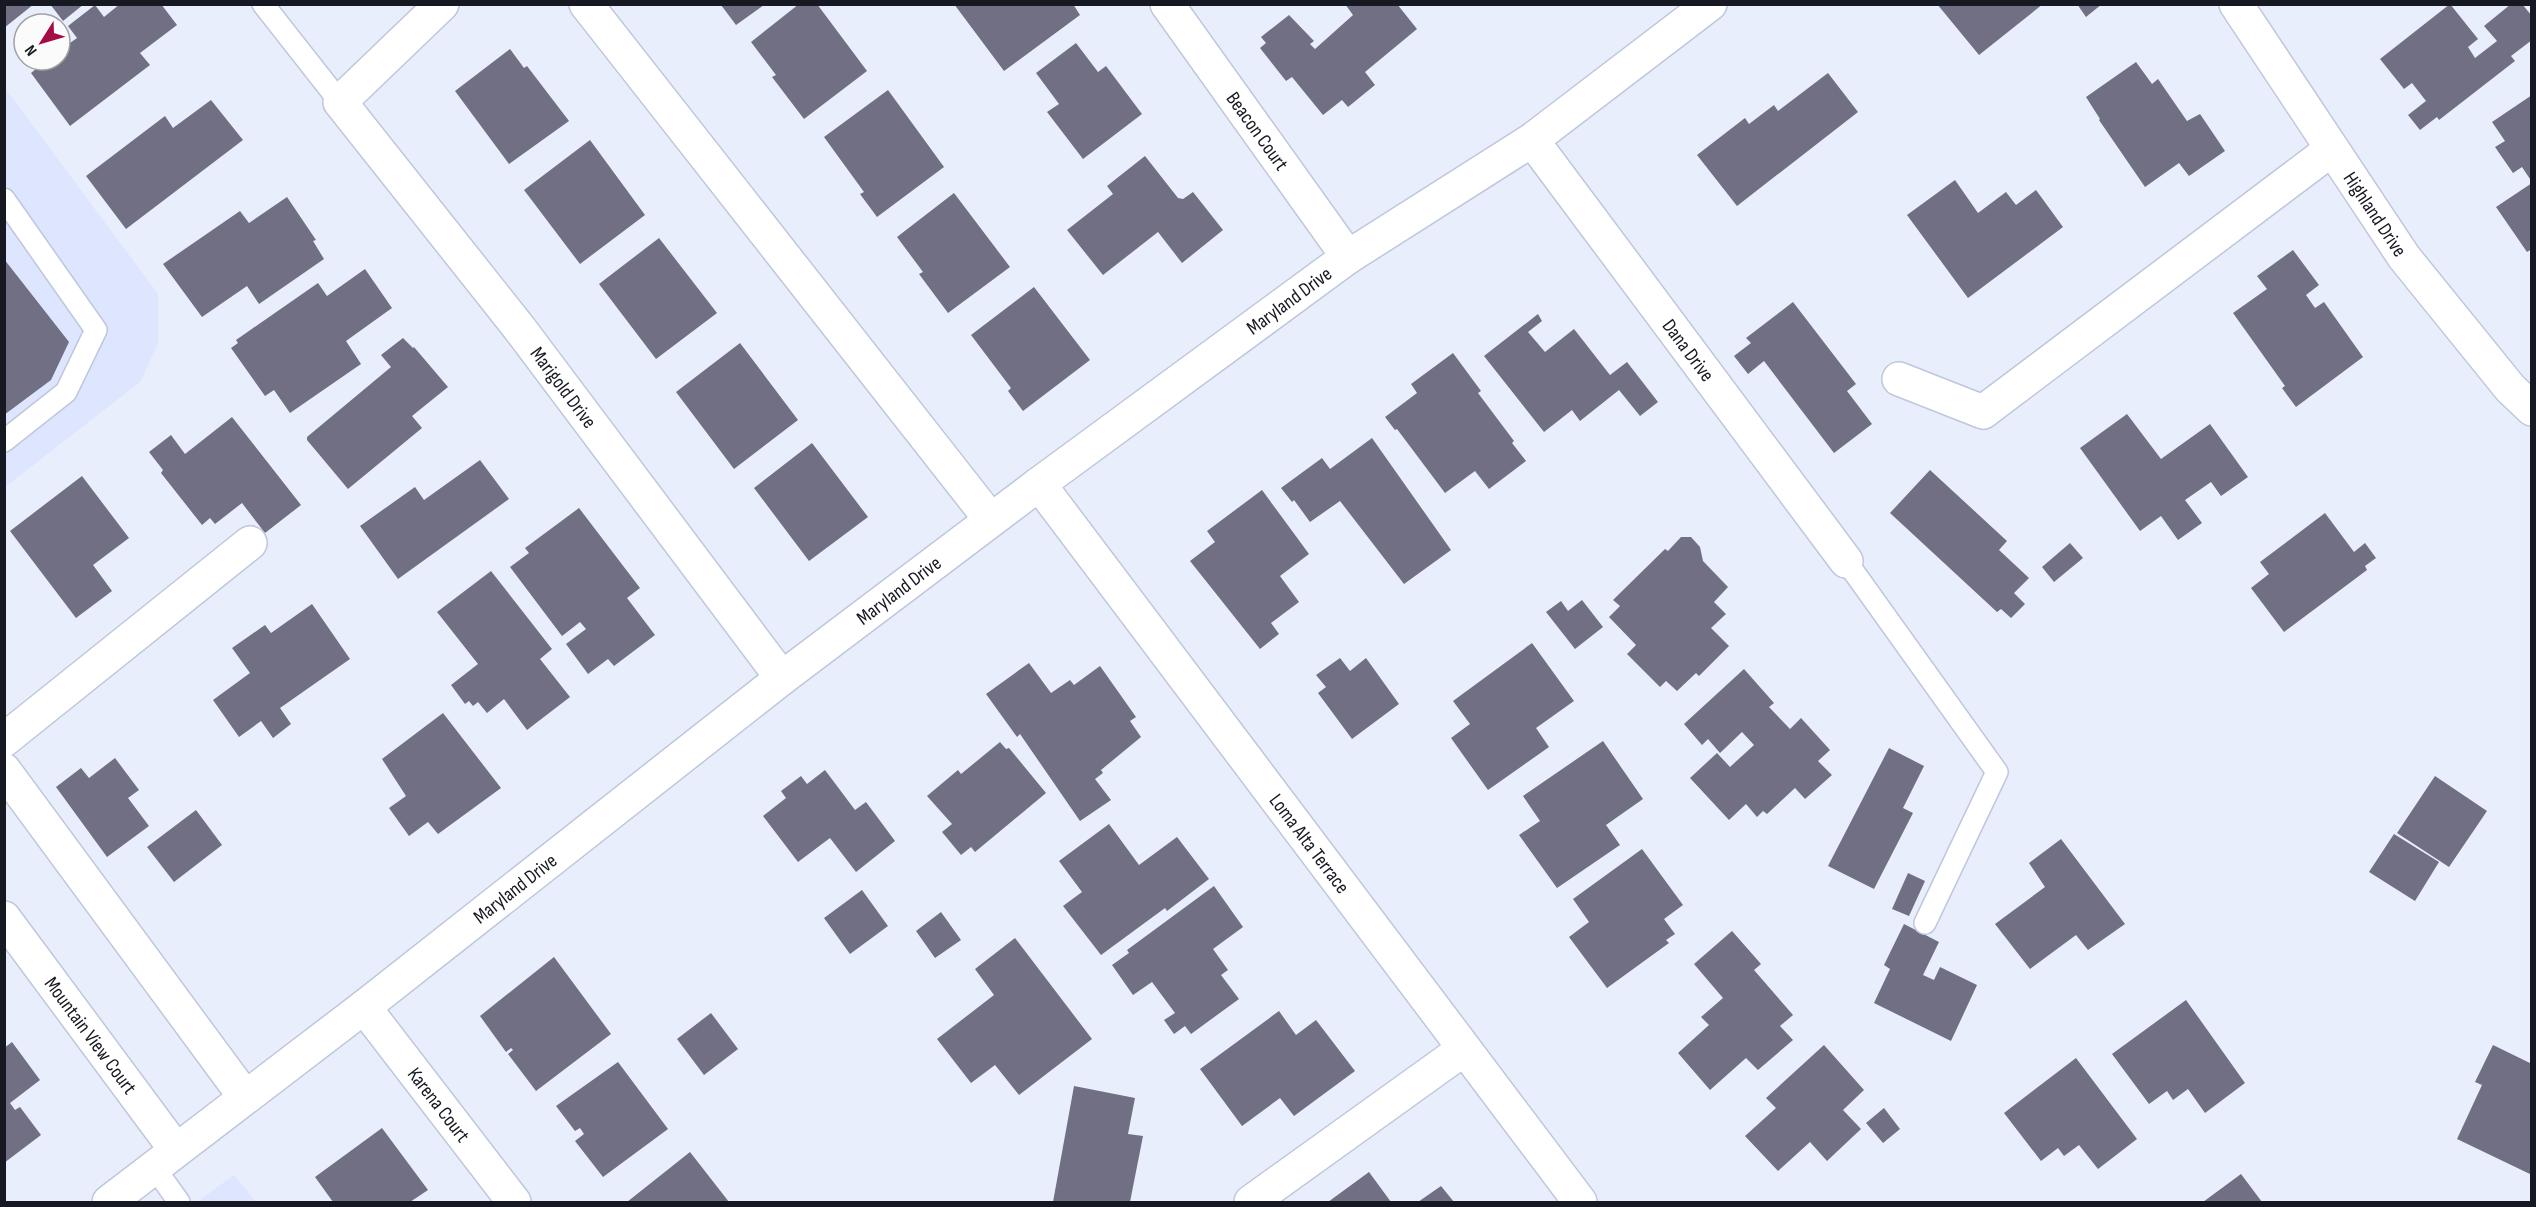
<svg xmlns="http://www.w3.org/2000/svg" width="2536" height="1207" font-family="'Sofia Sans Condensed',sans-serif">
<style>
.built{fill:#dde6fe}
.building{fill:#706f83}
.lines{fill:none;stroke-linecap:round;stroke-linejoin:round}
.service-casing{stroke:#bec7dc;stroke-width:24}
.minor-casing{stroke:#bec7dc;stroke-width:36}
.tertiary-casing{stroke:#bec7dc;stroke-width:36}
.service{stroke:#fff;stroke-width:21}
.minor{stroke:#fff;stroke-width:33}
.tertiary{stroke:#fff;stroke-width:33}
.labels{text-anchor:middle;stroke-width:6;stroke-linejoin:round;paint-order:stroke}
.street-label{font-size:20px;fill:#161921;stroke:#fbfbfb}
</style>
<rect width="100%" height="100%" fill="#e9eefc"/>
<path class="built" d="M 5,88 L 158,294 L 158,344 L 140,382 L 5,487 Z
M 234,1175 L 256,1202 L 197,1202 Z"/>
<path class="building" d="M 4,4 L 34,4 L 4,28 Z
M 50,4 L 84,4 L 63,21 Z
M 120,4 L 161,4 L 177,25 L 140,53 L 150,65 L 70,126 L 31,73 L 47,60 L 60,60 L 60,50 L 77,38 L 68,26 L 95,5 L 104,17 Z
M 799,4 L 817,4 L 867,71 L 804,119 L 772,77 L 776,75 L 751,42 Z
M 954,4 L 1073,4 L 1080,15 L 1004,71 Z
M 1345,4 L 1397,4 L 1417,29 L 1365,72 L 1375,85 L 1348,107 L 1342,100 L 1323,115 L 1292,77 L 1286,81 L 1260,48 L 1266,43 L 1261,37 L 1289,15 L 1314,41 L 1310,44 L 1315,49 L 1353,15 Z
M 1937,4 L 2043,4 L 1979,55 Z
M 2077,4 L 2102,4 L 2086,17 Z
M 2450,4 L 2478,39 L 2468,47 L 2475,58 L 2497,41 L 2484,26 L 2511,4 L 2522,4 L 2532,16 L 2532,40 L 2511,56 L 2515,61 L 2439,120 L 2437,117 L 2420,130 L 2408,115 L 2426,101 L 2412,83 L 2404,89 L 2380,59 Z
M 721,5 L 764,5 L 736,25 Z
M 1076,43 L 1098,72 L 1106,66 L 1142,114 L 1083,159 L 1047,112 L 1059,104 L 1036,73 Z
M 510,49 L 524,68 L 527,66 L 569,121 L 509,164 L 455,91 Z
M 2136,62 L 2152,84 L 2158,79 L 2187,121 L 2200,114 L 2225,151 L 2189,176 L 2179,163 L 2145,187 L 2099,120 L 2100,119 L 2086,97 Z
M 1828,73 L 1858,112 L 1737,206 L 1697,155 L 1745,118 L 1749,124 L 1774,105 L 1778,111 Z
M 888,90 L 944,167 L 877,217 L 860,194 L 864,192 L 824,137 Z
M 2532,95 L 2532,182 L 2522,167 L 2513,173 L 2495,147 L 2505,141 L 2492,122 Z
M 211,100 L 243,140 L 126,229 L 86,176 L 165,116 L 173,128 Z
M 590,140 L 645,215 L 580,264 L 524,190 Z
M 1145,156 L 1178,198 L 1183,199 L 1193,192 L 1223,230 L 1182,263 L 1158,232 L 1103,275 L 1067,230 L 1113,194 L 1107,186 Z
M 1955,180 L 1978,213 L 2006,192 L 2016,205 L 2036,190 L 2063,227 L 1968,298 L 1907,215 Z
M 2532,183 L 2532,249 L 2527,252 L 2496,207 Z
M 954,193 L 1010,267 L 948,313 L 919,274 L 923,272 L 897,237 Z
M 287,197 L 316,240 L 313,241 L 324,259 L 259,304 L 247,286 L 202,317 L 163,264 L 240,211 L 249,223 Z
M 659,238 L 717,313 L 656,359 L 599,284 Z
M 2293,250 L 2319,285 L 2306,295 L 2315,308 L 2324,302 L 2363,357 L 2296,407 L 2282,388 L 2285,386 L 2233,313 L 2267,289 L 2257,276 Z
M 4,259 L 69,342 L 51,380 L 4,415 Z
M 365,269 L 392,308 L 346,341 L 361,364 L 290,413 L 274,390 L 265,396 L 231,348 L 238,343 L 236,340 L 318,283 L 327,296 Z
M 1034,287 L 1090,360 L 1023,411 L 1008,391 L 1011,388 L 971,335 Z
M 1793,302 L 1856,384 L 1847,391 L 1872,424 L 1834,453 L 1764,361 L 1748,374 L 1734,356 L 1751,343 L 1746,338 Z
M 1538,314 L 1542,321 L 1528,332 L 1545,352 L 1574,329 L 1610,375 L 1627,362 L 1658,402 L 1640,416 L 1619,390 L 1580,421 L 1572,410 L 1544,432 L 1484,356 Z
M 403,338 L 413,348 L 414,347 L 448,387 L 412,416 L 422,428 L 348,489 L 307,440 L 307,437 L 391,367 L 381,355 Z
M 740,343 L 798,420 L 734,469 L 676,392 Z
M 1453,353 L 1481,391 L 1478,393 L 1514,441 L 1512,443 L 1526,461 L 1489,489 L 1475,471 L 1445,493 L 1397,429 L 1395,430 L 1385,417 L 1417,393 L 1411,384 Z
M 2127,414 L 2161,459 L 2210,424 L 2248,477 L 2221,496 L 2211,482 L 2185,500 L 2202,523 L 2178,540 L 2161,516 L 2140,531 L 2080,448 Z
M 232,417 L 301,505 L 265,533 L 242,503 L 215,524 L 210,518 L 202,525 L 161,473 L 163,470 L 149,452 L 171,435 L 185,454 Z
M 1372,438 L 1451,550 L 1404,584 L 1340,501 L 1310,522 L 1294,500 L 1292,502 L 1281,488 L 1322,458 L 1330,469 Z
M 812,443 L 868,517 L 809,561 L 754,488 Z
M 480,460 L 509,499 L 398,579 L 360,526 L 415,487 L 424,500 Z
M 1930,470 L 2007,541 L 1999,550 L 2029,578 L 2014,593 L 2025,604 L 2011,618 L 2001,609 L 1997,612 L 1890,513 Z
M 82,476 L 129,538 L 93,565 L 112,591 L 76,618 L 10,531 Z
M 1262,490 L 1309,554 L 1280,576 L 1299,602 L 1271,623 L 1279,634 L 1260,649 L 1190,561 L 1215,542 L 1207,531 Z
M 579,508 L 640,588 L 627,598 L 655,635 L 614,666 L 608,659 L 588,674 L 566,644 L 586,629 L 580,622 L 562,636 L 510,567 L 529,553 L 525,548 Z
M 2325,513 L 2354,552 L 2365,543 L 2376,558 L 2365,566 L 2367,570 L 2284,632 L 2251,588 L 2269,574 L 2260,562 Z
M 1681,537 L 1691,537 L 1700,547 L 1703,561 L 1728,587 L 1714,602 L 1726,614 L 1711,628 L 1729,646 L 1699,676 L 1696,673 L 1677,691 L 1666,681 L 1660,687 L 1627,654 L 1636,645 L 1609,617 L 1620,606 L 1613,600 L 1665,549 L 1668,551 Z
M 2070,543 L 2083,558 L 2054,582 L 2042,567 Z
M 491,571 L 552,649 L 540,659 L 570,697 L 527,730 L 504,699 L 487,713 L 478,702 L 473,706 L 469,701 L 465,704 L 451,685 L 478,664 L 437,612 Z
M 1582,600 L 1603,627 L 1575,649 L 1546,612 L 1561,601 L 1568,611 Z
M 312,604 L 350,659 L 280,708 L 291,724 L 273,738 L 261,721 L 239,737 L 213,700 L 250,673 L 232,648 L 265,625 L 271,633 Z
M 1532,643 L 1574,701 L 1536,728 L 1549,747 L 1488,790 L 1451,738 L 1470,724 L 1453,701 Z
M 1340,658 L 1350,671 L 1366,658 L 1399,704 L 1352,739 L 1318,693 L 1326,687 L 1316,675 Z
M 1029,663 L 1051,693 L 1070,680 L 1074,685 L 1100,666 L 1136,717 L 1130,721 L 1141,737 L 1101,770 L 1103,773 L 1095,779 L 1111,800 L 1080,821 L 1020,734 L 1017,737 L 986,694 Z
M 1744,669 L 1774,703 L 1769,707 L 1790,729 L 1801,718 L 1830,750 L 1818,761 L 1832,775 L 1805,799 L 1795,788 L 1767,814 L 1763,811 L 1757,817 L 1746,804 L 1729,820 L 1690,778 L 1717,753 L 1730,767 L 1754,745 L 1742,732 L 1720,753 L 1708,739 L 1702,745 L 1684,724 Z
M 443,713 L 501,788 L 438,834 L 428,822 L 409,836 L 389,808 L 406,796 L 382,759 Z
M 1603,741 L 1643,799 L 1606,825 L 1620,845 L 1557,888 L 1519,835 L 1540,821 L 1523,796 Z
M 1000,742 L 1006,749 L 1009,748 L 1046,793 L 975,852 L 971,847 L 961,855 L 942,832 L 952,824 L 927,796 L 958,770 L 961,774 Z
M 1889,748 L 1924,766 L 1903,808 L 1913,813 L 1874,889 L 1828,866 Z
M 115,758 L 139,790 L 128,798 L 149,826 L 107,857 L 56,787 L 81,768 L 89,778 Z
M 825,770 L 855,810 L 866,802 L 895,841 L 856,872 L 830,838 L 798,862 L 763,816 L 786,798 L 781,791 L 801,776 L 807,784 Z
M 2435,776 L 2487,811 L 2449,867 L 2397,833 Z
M 196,810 L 222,845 L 174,882 L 147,847 Z
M 1109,824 L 1139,865 L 1177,837 L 1209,879 L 1167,911 L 1165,908 L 1101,955 L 1063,906 L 1082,892 L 1059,861 Z
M 2394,834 L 2439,862 L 2415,901 L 2369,872 Z
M 2061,839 L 2125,924 L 2088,950 L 2076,935 L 2030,969 L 1995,924 L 2045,887 L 2029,863 Z
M 1642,849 L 1683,905 L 1664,919 L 1675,934 L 1666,940 L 1669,943 L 1607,988 L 1569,937 L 1589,922 L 1573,899 Z
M 1908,873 L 1925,881 L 1909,916 L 1892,909 Z
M 1214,886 L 1243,927 L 1213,949 L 1228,970 L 1221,975 L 1239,999 L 1191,1034 L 1185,1026 L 1174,1034 L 1164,1020 L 1175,1013 L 1152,982 L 1133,995 L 1112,965 L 1129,953 L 1127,950 Z
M 862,890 L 888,926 L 850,954 L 824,918 Z
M 941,912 L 961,940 L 935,958 L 916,931 Z
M 1904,924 L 1939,942 L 1923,975 L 1934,980 L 1940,967 L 1977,985 L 1951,1041 L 1874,1003 L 1890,969 L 1884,965 Z
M 1732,931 L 1761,964 L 1754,970 L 1793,1015 L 1780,1026 L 1793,1040 L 1758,1070 L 1746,1058 L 1710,1090 L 1678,1053 L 1709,1025 L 1701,1017 L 1723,998 L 1694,964 Z
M 1015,938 L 1092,1039 L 1019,1095 L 995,1065 L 971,1083 L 937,1039 L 994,995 L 975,969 Z
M 554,957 L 611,1034 L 536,1091 L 508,1054 L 513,1050 L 511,1048 L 506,1052 L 480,1016 Z
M 2186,1000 L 2245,1083 L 2205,1113 L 2188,1089 L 2173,1100 L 2167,1091 L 2149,1104 L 2112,1054 Z
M 1279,1011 L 1296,1035 L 1316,1020 L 1355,1071 L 1294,1116 L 1280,1098 L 1242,1126 L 1200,1069 Z
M 711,1013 L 738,1049 L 704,1075 L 677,1039 Z
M 12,1042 L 40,1080 L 10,1103 L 15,1110 L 20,1107 L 41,1135 L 4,1163 L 4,1048 Z
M 1824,1045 L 1864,1090 L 1843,1110 L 1861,1129 L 1827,1161 L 1810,1142 L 1778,1171 L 1745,1136 L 1776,1108 L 1766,1098 Z
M 2493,1045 L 2532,1064 L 2532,1175 L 2457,1139 L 2482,1085 L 2475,1082 Z
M 2076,1058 L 2137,1139 L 2098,1169 L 2079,1145 L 2064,1156 L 2058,1148 L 2041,1161 L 2004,1113 Z
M 618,1062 L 668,1129 L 603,1177 L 575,1141 L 584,1134 L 580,1128 L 575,1131 L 556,1106 Z
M 1074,1086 L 1135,1098 L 1128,1134 L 1143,1136 L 1130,1202 L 1053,1202 Z
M 1884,1108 L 1900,1129 L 1883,1143 L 1866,1123 Z
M 382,1128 L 428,1190 L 410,1202 L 333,1202 L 315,1177 Z
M 690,1152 L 729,1202 L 627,1202 Z
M 1369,1172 L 1391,1202 L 1328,1202 Z
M 2241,1174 L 2262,1202 L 2203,1202 Z
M 1441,1186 L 1454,1202 L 1418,1202 Z"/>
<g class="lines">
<defs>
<path id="service" d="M 263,4 L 340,102
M 4,199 L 96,330 L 66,392 L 4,441
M 1846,561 L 1997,772 L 1925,923
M 154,1167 L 179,1202"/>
<g id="minor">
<path id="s1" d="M 442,4 L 340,102 L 520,329 L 782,678"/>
<path d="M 586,4 L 991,520"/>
<path id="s2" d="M 1167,4 L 1348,257"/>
<path id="s3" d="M 1532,140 L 1846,561"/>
<path d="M 1899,379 L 1983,412 L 2332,149"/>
<path id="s4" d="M 1039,484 L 1580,1202"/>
<path d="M 4,740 L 250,543"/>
<path d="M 4,770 L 245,1097"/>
<path id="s5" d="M 4,918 L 176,1150"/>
<path id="s6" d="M 364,1007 L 514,1202"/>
<path d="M 1251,1202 L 1464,1049"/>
</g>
<g id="tertiary">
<path id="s7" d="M 2236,4 L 2404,257 L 2510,388 L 2532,409"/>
<path id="s8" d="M 109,1202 L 364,1007 L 782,678 L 1039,484 L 1348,257 L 1532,140 L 1710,4"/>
</g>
</defs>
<use href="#service" class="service-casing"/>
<use href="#minor" class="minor-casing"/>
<use href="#tertiary" class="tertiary-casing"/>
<use href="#service" class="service"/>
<use href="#minor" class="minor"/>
<use href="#tertiary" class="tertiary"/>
</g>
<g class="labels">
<g class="street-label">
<text dy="7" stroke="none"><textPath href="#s2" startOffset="156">Beacon Court</textPath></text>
<text dy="7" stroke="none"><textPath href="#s7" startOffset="252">Highland Drive</textPath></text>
<text dy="7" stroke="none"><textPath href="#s8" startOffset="1485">Maryland Drive</textPath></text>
<text dy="7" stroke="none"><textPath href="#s3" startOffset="262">Dana Drive</textPath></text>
<text dy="7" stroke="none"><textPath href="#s1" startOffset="504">Marigold Drive</textPath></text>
<text dy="7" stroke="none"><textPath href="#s8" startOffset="999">Maryland Drive</textPath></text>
<text dy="7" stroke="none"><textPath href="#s4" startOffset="450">Loma Alta Terrace</textPath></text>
<text dy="7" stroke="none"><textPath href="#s8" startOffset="513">Maryland Drive</textPath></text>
<text dy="7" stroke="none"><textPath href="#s5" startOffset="146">Mountain View Court</textPath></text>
<text dy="7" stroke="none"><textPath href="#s6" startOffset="123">Karena Court</textPath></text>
</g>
</g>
<rect width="2536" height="1207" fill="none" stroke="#161921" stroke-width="12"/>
<g transform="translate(42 42) rotate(233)"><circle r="28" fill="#fbfbfb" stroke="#9fa1a4" stroke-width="1.5"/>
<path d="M0-4.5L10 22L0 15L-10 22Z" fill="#a40c46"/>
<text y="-9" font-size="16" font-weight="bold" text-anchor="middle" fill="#161921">N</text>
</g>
</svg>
